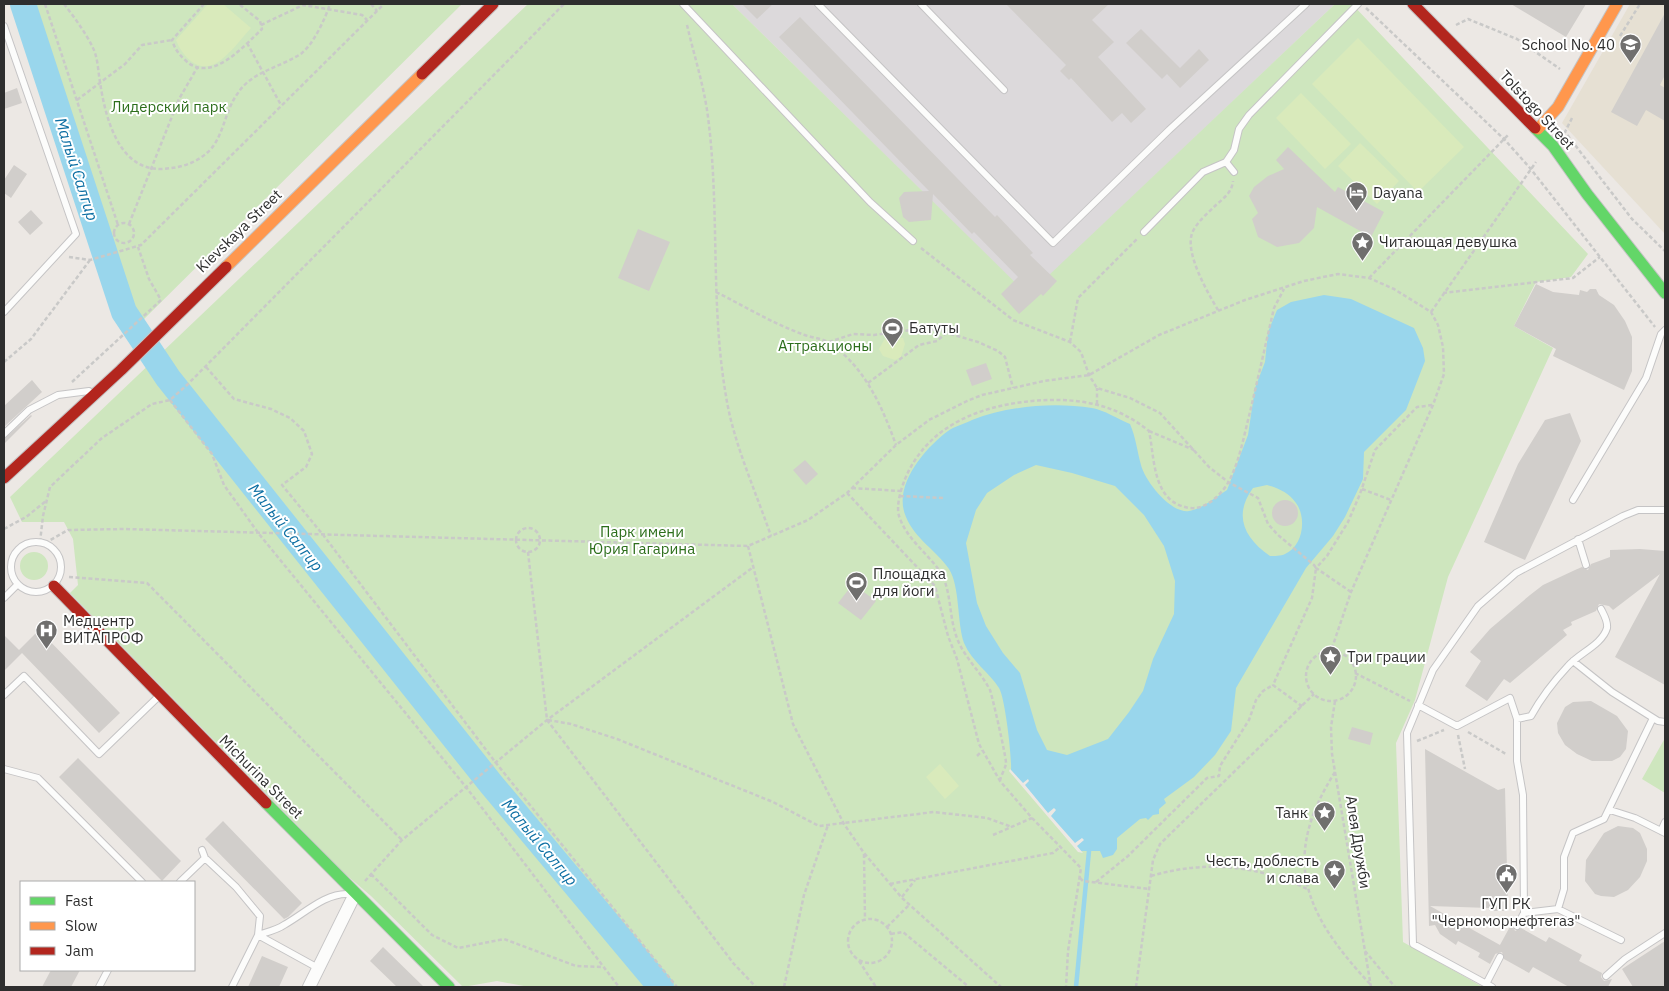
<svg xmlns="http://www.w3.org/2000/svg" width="1669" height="991" font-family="'IBM Plex Sans',sans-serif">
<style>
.industrial{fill:#dcd9db}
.education{fill:#e6e0d3}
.green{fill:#cee6be}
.pitch{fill:#d9eabb}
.water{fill:#99d6ec;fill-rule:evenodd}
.pier{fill:#ece8e4}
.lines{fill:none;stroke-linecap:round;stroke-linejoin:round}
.stream{stroke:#99d6ec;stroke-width:4.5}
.river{stroke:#99d6ec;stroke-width:26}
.building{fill:#d1cecb}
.lane-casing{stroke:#c5c4c5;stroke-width:8}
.street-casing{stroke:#c5c4c5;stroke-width:14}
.fast-casing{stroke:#c5c4c5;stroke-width:13}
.slow-casing{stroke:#c5c4c5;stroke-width:13}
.jam-casing{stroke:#c5c4c5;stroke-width:13}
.path{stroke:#c9c9c8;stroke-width:2.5;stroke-dasharray:4 2.5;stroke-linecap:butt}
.lane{stroke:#fcfcfb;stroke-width:6}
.street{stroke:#fcfcfb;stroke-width:12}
.fast{stroke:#63d668;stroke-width:11}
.slow{stroke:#ff974d;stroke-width:11}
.jam{stroke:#b3261e;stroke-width:11}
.labels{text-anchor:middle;stroke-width:4;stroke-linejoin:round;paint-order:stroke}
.poi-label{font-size:15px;fill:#2e2e2e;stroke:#fff;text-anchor:start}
.park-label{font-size:15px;fill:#2c6e1b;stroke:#fff}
.street-label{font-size:15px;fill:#2e2e2e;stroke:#fff}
.water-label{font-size:16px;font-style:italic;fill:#0d6fa3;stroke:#fff}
</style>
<rect width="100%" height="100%" fill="#ece8e4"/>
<path class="industrial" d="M 732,4 L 1335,4 L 1028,296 Z"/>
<path class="education" d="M 1630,4 L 1665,4 L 1665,234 L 1562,123 Z"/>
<path class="green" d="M 27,4 L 462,4 L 138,325 L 126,313 Z
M 528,4 L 732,4 L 1028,295 L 1335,4 L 1352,4 L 1588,254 L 1571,277 L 1536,282 L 1514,326 L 1553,348 L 1448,577 L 1415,700 L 1396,743 L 1403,942 L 1483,987 L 529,987 L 497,981 L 463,987 L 371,896 L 343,872 L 70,593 L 78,585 L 73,539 L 64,522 L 22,522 L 10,497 Z
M20 566a14 14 0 1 1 28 0a14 14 0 1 1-28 0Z
M 1665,738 L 1665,793 L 1642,779 Z"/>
<path class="pitch" d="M 208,4 L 223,4 L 251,28 C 241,39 230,54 218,62 C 199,75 182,56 176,40 Z
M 1358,38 L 1464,147 L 1418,192 L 1312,84 Z
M 1301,93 L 1351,144 L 1325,169 L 1276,118 Z
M 1360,143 L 1399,181 L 1377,204 L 1338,166 Z
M 889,336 L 903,338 L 905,344 L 901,357 L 895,360 L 883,356 L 879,349 L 884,340 Z
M 940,764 L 959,786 L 945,799 L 926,777 Z"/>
<path class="water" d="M 1324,295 L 1351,299 L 1414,328 L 1423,348 L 1425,361 L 1406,410 L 1364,452 L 1363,479 L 1345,517 L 1333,536 L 1306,568 L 1236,688 L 1231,731 L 1215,755 L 1194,777 L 1164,799 L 1166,803 L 1159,809 L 1159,814 L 1153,815 L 1148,820 L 1146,818 L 1140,819 L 1117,838 L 1117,849 L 1113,855 L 1103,858 L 1100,851 L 1080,851 L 1011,770 C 1012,758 1005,697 999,688 C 989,672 972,662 964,643 C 957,623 960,586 949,569 C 936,550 915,539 906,517 C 892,486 925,448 948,431 C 955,426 964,424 972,420 C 1008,406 1053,402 1092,408 C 1104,410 1118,419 1130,424 C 1136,438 1137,451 1141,465 C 1145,481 1171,514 1189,511 C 1202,509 1216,497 1227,490 L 1248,435 L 1255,388 L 1265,362 L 1268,332 L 1277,310 L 1291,302 ZM 1036,465 L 1072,473 L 1115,486 L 1144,515 L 1164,546 L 1175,581 L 1174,614 L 1153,659 L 1143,691 L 1129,712 L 1108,739 L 1067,755 L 1047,750 L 1037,730 L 1020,673 L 1003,653 L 986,626 L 977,603 L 966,543 L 976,510 L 987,493 L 1014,475 ZM 1267,485 C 1278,488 1289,493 1296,503 C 1307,518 1303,546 1285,554 C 1281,556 1274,556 1270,556 C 1244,538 1233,515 1253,488 Z"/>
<path class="pier" d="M 1010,769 L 1023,783 L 1028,779 L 1029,781 L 1025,785 L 1048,813 L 1054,808 L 1056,810 L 1051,816 L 1075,843 L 1082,838 L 1084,840 L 1077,846 L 1083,853 L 1078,852 L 1009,771 Z"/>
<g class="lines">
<path class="stream" d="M 1076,987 L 1089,851"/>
<path class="river" d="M 23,4 L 124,312 L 168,378 L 491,784 L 661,987"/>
</g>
<path class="building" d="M 742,4 L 773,4 L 757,19 Z
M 1006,4 L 1109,4 L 1092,20 L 1114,42 L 1098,57 L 1146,109 L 1131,123 L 1122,113 L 1112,122 L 1071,78 L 1069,80 L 1060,71 L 1066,65 Z
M 1511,4 L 1586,4 L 1566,37 Z
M 1665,13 L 1665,75 L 1660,85 L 1665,88 L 1665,121 L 1646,110 L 1637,126 L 1611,112 Z
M 800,17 L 995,217 L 997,215 L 1033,253 L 1030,255 L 1057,281 L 1043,296 L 1041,294 L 1019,314 L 1001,294 L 1018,277 L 974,232 L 972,234 L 933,194 L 931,220 L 909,222 L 903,217 L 899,198 L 904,192 L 929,191 L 779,37 Z
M 1141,29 L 1180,68 L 1199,49 L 1209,60 L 1180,88 L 1167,74 L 1162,79 L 1126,43 Z
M 17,88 L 22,103 L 4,109 L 4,93 Z
M 1288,147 L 1335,192 L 1338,187 L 1384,212 L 1371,237 L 1317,207 L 1314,228 L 1299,243 L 1277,247 L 1258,237 L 1252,219 L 1258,213 L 1249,196 L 1254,187 L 1268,176 L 1284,169 L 1276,160 Z
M 14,165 L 27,174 L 11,198 L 4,193 L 4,180 Z
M 31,210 L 43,223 L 30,235 L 18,222 Z
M 638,229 L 670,242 L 649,291 L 618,278 Z
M 1536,284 L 1553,292 L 1579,295 L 1580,290 L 1587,292 L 1590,289 L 1596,289 L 1599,295 L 1614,305 L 1625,321 L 1632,337 L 1632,371 L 1624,390 L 1553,356 L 1556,349 L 1514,326 Z
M 986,363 L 992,379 L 972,386 L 966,370 Z
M 32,380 L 42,392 L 4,427 L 4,406 Z
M 1570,413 L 1581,441 L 1525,560 L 1484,542 L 1518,464 L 1545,420 Z
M 31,415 L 32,416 L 4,444 L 4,439 Z
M 805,460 L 818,474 L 806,485 L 793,470 Z
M1272 513a13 13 0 1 1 26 0a13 13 0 1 1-26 0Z
M 1640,549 L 1665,551 L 1665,685 L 1615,657 L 1660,574 L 1613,610 L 1609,606 L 1599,604 L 1596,611 L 1571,622 L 1572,625 L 1563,630 L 1567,635 L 1510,683 L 1504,679 L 1487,701 L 1465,686 L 1481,661 L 1470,652 L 1490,629 L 1530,595 L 1543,585 L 1575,570 L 1582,567 L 1588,570 L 1591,564 L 1610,557 L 1610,550 Z
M 853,584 L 876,601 L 861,620 L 838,603 Z
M 39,630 L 120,713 L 99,733 L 22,653 L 4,671 L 4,635 L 21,652 L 19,650 Z
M 1591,701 L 1617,716 L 1628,731 L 1626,749 L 1620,757 L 1612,761 L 1592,761 L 1577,754 L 1565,745 L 1558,733 L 1557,723 L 1565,707 L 1573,702 Z
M 1352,727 L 1373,733 L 1370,745 L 1348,739 Z
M 1425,749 L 1498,790 L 1505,788 L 1508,911 L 1489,911 L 1489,908 L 1430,906 L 1500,945 L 1490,964 L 1478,957 L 1480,953 L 1458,941 L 1456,945 L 1440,934 L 1435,925 L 1429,926 Z
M 78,758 L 181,861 L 162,881 L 59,777 Z
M 223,821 L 302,903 L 288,917 L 284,919 L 205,839 Z
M 1618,826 L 1633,828 L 1640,833 L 1647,849 L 1647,861 L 1640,877 L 1628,890 L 1614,897 L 1601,896 L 1595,894 L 1585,881 L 1586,860 L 1604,833 Z
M 1512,923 L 1515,931 L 1521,928 L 1546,942 L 1549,937 L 1582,955 L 1579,961 L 1602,973 L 1601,977 L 1604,981 L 1612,979 L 1608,987 L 1569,987 L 1533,967 L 1529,973 L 1504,959 L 1502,952 L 1495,954 Z
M 1665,941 L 1665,987 L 1633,987 L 1622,969 Z
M 383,947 L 424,987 L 397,987 L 370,961 Z
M 262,956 L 288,967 L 279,987 L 248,987 Z
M 51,970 L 80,970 L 71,987 L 42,987 Z"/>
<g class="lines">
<defs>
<path id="lane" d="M 683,4 L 870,202 L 913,241
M 818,4 L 1053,243 L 1169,130 L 1306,4
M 921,4 L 1004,90
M 4,26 L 76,234 L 4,312
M 1226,162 L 1234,172
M 1144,232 L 1203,172 L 1226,162 L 1234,150 L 1239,129 L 1249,115 L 1358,4
M 4,434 L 29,410 L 58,395 L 89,391
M 1573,500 L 1646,378 L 1661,334 L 1665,330
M 1578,539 L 1586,565
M11 567a25 25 0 1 1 50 0a25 25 0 1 1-50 0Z
M 4,598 L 18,584
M 1573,661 L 1612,692 L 1658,721 L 1665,722
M 4,695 L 24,676 L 99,754 L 158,697
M 1418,705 L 1457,726 L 1510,698 L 1517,719 L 1517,761 L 1523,795 L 1524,913
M 1517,719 L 1531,716 C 1541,698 1554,681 1568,666 C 1579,653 1602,645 1607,628 C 1608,621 1604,615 1601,609
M 4,769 L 38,778 L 142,882
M 1610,810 L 1635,818 L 1665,833
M 1661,831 L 1665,822
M 202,850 L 205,858 L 236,887 L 260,916 L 258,935 L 232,987
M 180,882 L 205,858
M 1558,909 L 1564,889 L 1564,857 L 1573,833 L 1604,819 L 1653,718
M 1517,926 L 1524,913 L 1558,909 L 1621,940
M 318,968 L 258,935 C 267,932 277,930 284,925 C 304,914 325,893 348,894
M 1606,976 L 1625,959 L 1665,933
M 1486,984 L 1500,957
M 99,987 L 108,970
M 1492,987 L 1413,944 L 1407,733 L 1433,670 L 1478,606 L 1516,573 L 1623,516 L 1638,510 L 1665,510"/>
<path id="street" d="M 309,987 L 355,894"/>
<path id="fast" d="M 1535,128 L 1553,146 L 1587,194 L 1665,293
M 266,803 L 449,987"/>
<path id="slow" d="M 1538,129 L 1558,107 L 1617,4
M 226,267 L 422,74"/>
<path id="jam" d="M 1413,4 L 1535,128
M 422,74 L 493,4
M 4,478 L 121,370 L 226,267
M 54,586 L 266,803"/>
</defs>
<use href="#lane" class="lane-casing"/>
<use href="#street" class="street-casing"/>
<use href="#fast" class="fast-casing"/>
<use href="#slow" class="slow-casing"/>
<use href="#jam" class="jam-casing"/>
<path class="path" d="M 45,4 L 118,225
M 64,4 C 74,17 86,33 93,48 C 98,58 98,71 100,82 C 105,116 118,170 161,169 C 180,168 196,164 210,150 C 224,135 225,110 238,93 C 252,71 282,67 302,53 C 314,43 325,19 330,4
M 204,4 L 172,40 C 175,49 178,53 184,59 C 210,86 244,46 262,29 L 260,21 L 239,4
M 371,4 L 377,11
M 27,5 L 28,4
M 1366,8 L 1504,139 L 1530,168 L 1655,327
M 261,25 L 303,5 L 362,15 L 367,20
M 687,25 C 694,55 704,86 708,117 C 720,210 710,304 726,396 C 733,442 756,492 771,536
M 1456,25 L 1468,19 L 1517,39 L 1560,69
M 1620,36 L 1640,4
M 247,43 L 281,105
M 77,100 L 125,64 L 142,45 L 172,40
M 1572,118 L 1565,132 L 1632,219 L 1665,251
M114 233a10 10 0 1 1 20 0a10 10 0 1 1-20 0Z
M 129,224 L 179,99 L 197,68
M 921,248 L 1013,320 L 1070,342 L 1081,352 L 1089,375 L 1097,388 L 1130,398 L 1160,413 L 1209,467 L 1228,482 L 1258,498 L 1268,524 L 1278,535 L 1314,565 L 1316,568 L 1312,598 L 1273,685 L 1303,707
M 69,257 L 90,260 L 141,245 L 384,4
M 1369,278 L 1509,134
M 716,292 C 744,306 772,323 802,334 C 811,338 823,338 831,344 C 865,368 882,406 896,445
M 1443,293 L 1573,278 L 1600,257
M 1218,310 C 1208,293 1183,251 1193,231 C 1198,221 1208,213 1216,205 C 1224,198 1232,192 1233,181
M 1431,312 L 1536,162
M 829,342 L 853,334 L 874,335 L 918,329 L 937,330 L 978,342 L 998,351 L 1005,357 L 1013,388
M 1070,342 L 1078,298 L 1138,238
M 4,362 L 31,339 L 90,260
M 206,367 L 234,399 L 271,409 L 290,418 L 304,431 L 312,454 L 306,467 L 282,485 L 324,536 L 496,763 L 677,987
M 72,382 L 161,300 L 149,279 L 138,247
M 868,383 L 919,345 L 937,341 L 946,333
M 170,400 L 212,454 L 224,485 L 259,534 L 466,787 L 619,987
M 1097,404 L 1097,388
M 1149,431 L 1194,450
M 852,488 L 901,491
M 1362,489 L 1391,500
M 847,493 L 935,586 L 948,636 L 957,659 L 979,744 L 1000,781 L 1032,818 L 1081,868 L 1068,951 L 1066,987
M 900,496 L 943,498
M516 540a12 12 0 1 1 24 0a12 12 0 1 1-24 0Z
M 4,529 L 26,517 L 46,501
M 40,542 L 43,516 L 50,487 L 102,438 L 152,404 L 170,400 L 188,384 L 564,4
M 45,543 L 68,530 L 125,529 L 748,546 L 808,520 L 847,493 L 896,445 L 929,420 L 967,401 L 982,395 L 1044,381 L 1089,375 L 1159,335 L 1245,300 L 1304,281 L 1338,274 L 1369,278 L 1394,289 L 1431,312 L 1438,325 L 1443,347 L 1444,374 L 1433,405 L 1351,592 L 1331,651
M 748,546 L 793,724 L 844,824 L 864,853 L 902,898 L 1001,987
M 528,552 L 547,720 L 734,964 L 756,987
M 69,577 L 147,583 L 402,840
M 1351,592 L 1316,568 L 1327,556 L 1348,522 L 1360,494 L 1375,450 L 1417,407 L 1433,405
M1306 676a25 25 0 1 1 50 0a25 25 0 1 1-50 0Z
M 1355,673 L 1410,701
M 1335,701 L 1331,727 L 1332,754 L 1371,987
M 548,720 L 571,724 L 617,739 L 773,802 L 819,826 L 934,812 L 987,818 L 1012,827
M 1468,732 L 1506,754
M 1458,735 L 1465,769
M 1417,741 L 1444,730
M 977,756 L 982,751
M 1335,772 C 1280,859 1304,913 1370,984
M 1000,781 C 1001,775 1005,769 1006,764 C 1007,760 992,695 990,690 C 980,670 961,655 955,632 C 949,613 951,587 939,570 C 926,552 906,538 899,516 C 896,505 901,489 905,479 C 927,426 979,406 1032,401 C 1076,397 1114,403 1149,431 C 1155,459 1152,503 1190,508 C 1206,510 1222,494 1229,481 C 1240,460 1244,435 1250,412 C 1258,378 1266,343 1274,308 L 1284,289
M 993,835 L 1032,818
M 864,854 L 865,919
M 371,874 L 432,935 L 458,948 L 504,939 L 576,966 L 603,967
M 1151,876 C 1204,860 1258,865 1307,889
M 1080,878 L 1083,881 L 1149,889
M 365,881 L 402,840 L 547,720 L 752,568
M 1096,882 L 1128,856 L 1207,778 L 1219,776 L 1220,766 L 1249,720 L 1256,700 L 1263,691 L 1273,685
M 890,884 L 1053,853 L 1060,847
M 902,897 L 915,880
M848 941a22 22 0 1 1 44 0a22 22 0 1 1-44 0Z
M 887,927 L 909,905
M 891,934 L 903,932 L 969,987
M 1365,951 L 1395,987
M 859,961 L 876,987
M 784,987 L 804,895 L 828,825
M 1136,987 L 1153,860 L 1160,844 L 1314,694"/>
<use href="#lane" class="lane"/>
<use href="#street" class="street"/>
<use href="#fast" class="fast"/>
<use href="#slow" class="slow"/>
<use href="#jam" class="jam"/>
</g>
<defs>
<symbol id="school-pin" viewBox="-11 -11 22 30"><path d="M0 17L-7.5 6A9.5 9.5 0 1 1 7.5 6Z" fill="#706f6e" stroke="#fff"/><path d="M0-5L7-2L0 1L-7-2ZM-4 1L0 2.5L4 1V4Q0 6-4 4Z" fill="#fff"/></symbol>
<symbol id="hotel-pin" viewBox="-11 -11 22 30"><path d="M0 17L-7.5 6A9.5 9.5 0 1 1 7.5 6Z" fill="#706f6e" stroke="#fff"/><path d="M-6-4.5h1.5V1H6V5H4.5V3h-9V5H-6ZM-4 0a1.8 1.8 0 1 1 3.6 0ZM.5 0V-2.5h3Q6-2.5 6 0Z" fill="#fff"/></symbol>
<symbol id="sight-pin" viewBox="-11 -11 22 30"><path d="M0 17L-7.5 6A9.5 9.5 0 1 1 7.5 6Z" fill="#706f6e" stroke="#fff"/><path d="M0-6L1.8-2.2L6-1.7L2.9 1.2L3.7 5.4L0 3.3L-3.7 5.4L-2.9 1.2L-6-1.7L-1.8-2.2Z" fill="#fff"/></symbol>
<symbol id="stadium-pin" viewBox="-11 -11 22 30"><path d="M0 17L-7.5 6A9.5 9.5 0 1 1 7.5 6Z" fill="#706f6e" stroke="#fff"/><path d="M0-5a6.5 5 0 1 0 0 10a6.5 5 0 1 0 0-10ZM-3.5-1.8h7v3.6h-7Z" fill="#fff"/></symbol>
<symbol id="hospital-pin" viewBox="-11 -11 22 30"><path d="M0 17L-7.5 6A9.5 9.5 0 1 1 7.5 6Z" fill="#706f6e" stroke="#fff"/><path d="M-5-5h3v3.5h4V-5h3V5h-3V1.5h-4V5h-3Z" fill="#fff"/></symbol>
<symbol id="civic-pin" viewBox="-11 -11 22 30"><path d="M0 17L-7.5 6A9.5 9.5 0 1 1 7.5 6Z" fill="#706f6e" stroke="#fff"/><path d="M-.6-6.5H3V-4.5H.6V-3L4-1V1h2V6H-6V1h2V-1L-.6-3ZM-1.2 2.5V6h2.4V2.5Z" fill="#fff"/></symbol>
</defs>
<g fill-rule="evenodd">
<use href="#school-pin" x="1618" y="32" width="25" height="34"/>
<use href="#hotel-pin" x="1344" y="180" width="25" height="34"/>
<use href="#sight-pin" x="1350" y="230" width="25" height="34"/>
<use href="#stadium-pin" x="880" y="316" width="25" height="34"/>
<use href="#stadium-pin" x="844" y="570" width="25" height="34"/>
<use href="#hospital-pin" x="34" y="618" width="25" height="34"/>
<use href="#sight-pin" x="1318" y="644" width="25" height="34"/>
<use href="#sight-pin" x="1312" y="800" width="25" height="34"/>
<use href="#sight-pin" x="1322" y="858" width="25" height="34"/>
<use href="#civic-pin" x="1494" y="862" width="25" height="34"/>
</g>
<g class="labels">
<g class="poi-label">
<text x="1615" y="50" text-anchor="end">School No. 40</text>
<text x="1373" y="198">Dayana</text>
<text x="1379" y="247">Читающая девушка</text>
<text x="909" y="333">Батуты</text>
<text x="873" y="579">Площадка<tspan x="873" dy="17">для йоги</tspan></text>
<text x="63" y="626">Медцентр<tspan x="63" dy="17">ВИТАПРОФ</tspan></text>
<text x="1347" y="662">Три грации</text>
<text x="1308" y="818" text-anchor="end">Танк</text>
<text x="1319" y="866" text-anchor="end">Честь, доблесть<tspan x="1319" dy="17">и слава</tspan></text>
<text x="1506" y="909" text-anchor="middle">ГУП РК<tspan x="1506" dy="17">"Черноморнефтегаз"</tspan></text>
</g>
<g class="park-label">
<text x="169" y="112">Лидерский парк</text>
<text x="825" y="351">Аттракционы</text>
<text x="642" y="537">Парк имени<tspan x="642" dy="17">Юрия Гагарина</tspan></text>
</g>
<g class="street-label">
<text transform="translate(1537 110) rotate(47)" y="5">Tolstogo Street</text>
<text transform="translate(239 231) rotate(-44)" y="5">Kievskaya Street</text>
<text transform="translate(261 777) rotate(45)" y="5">Michurina Street</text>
<text transform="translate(1358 842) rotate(81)" y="5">Алея Дружби</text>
</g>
<g class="water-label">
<text transform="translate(77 169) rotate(72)" y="6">Малый Салгир</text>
<text transform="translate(286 527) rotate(51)" y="6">Малый Салгир</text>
<text transform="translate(540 842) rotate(50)" y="6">Малый Салгир</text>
</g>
</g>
<rect width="1669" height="991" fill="none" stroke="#2e2e2e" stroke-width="10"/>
<rect x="20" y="881" width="175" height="90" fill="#ffffff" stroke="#ababab"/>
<rect x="30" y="897" width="25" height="8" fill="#63d668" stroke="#ababab"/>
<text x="65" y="906" font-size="15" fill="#2e2e2e">Fast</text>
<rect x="30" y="922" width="25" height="8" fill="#ff974d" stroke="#ababab"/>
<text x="65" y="931" font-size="15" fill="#2e2e2e">Slow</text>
<rect x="30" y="947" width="25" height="8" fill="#b3261e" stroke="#ababab"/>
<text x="65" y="956" font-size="15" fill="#2e2e2e">Jam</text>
</svg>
